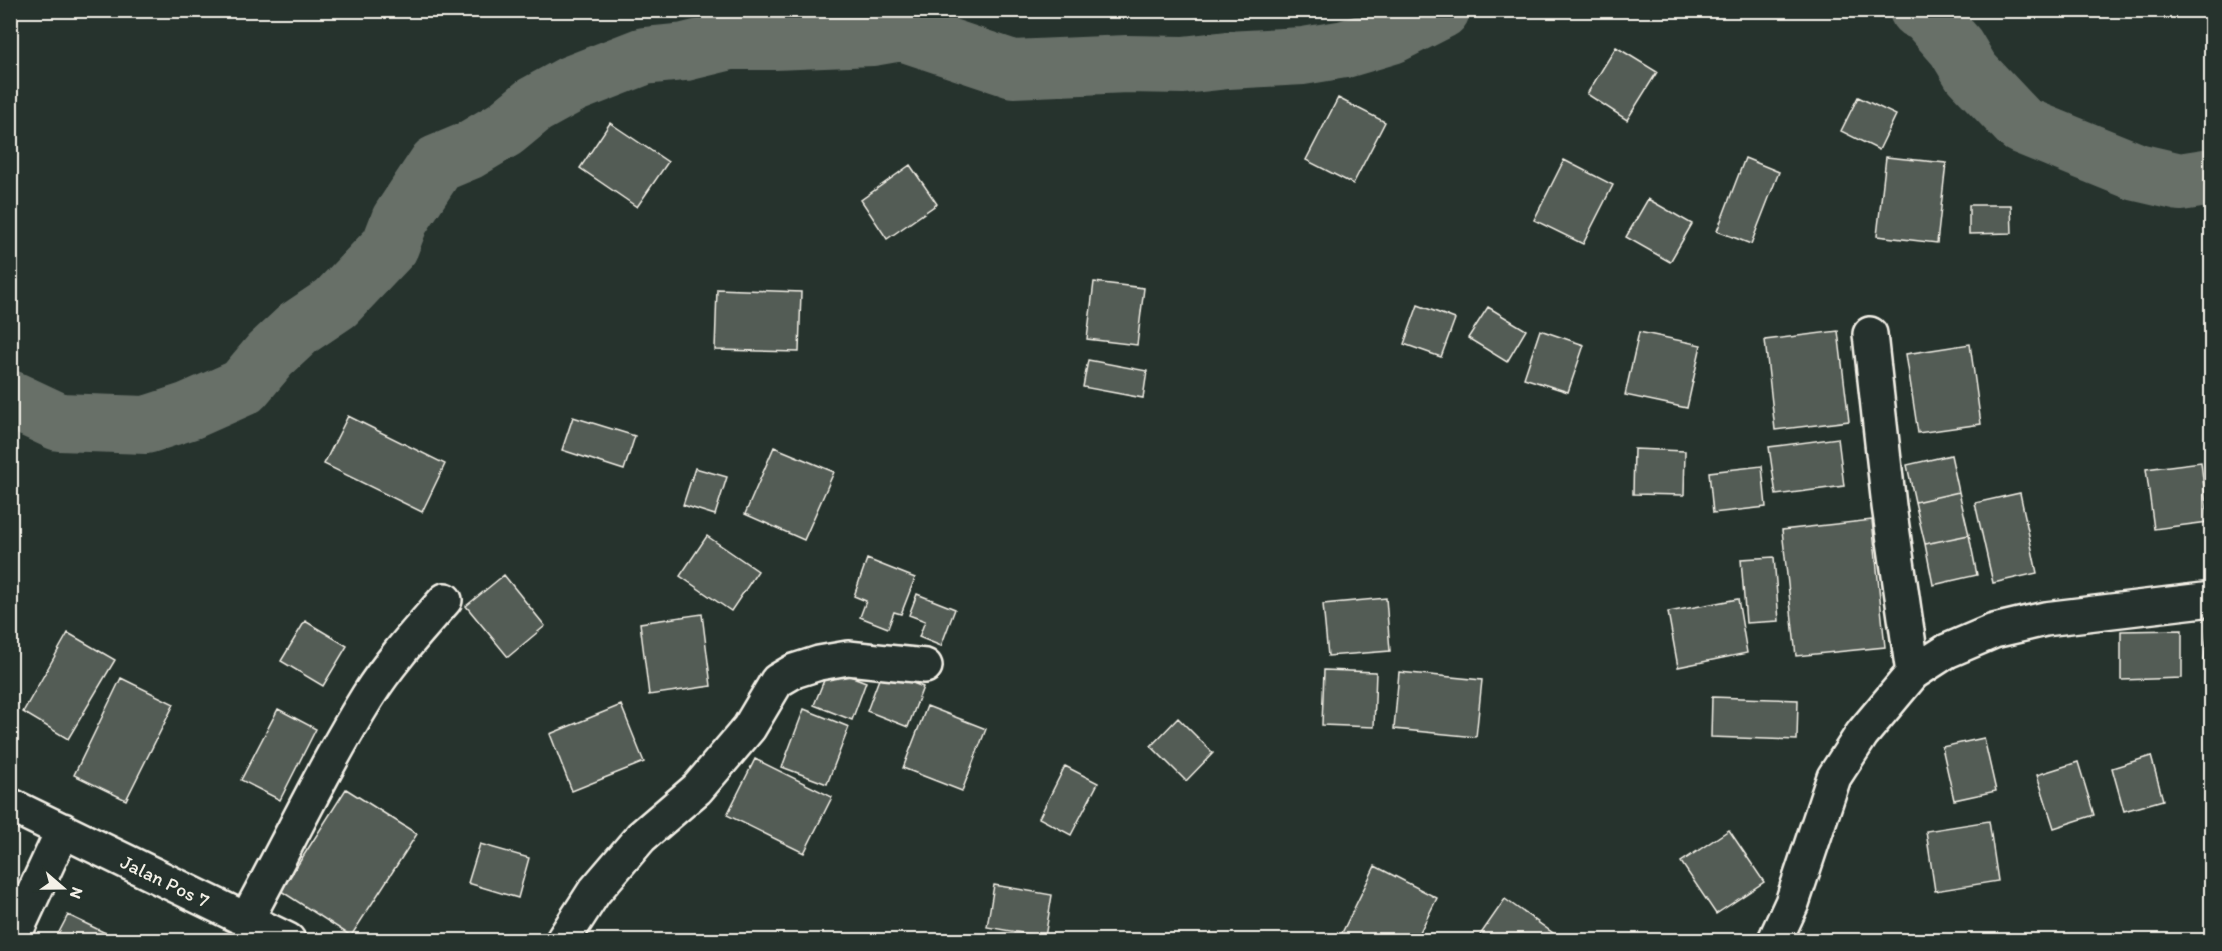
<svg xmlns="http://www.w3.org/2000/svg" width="2222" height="951" font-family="Itim,sans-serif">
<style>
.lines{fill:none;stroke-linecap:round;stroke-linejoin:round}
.river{stroke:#676f68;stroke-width:58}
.building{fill:#525c55;stroke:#f4f1e8;stroke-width:1.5}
.minor-casing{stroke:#f4f1e8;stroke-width:38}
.minor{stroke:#26332d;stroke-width:33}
.labels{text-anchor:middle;stroke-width:4.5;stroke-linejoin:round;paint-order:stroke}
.street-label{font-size:20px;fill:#f4f1e8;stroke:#26332d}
</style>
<rect width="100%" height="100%" fill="#26332d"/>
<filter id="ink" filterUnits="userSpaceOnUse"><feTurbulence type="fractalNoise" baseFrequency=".0167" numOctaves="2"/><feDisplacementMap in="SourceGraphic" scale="12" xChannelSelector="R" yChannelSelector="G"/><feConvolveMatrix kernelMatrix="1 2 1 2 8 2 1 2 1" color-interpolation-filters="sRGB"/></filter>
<g filter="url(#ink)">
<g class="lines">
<path class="river" d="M 1918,10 L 1927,14 L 1956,47 L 1971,72 L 2021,125 L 2137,172 L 2180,182 L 2212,177
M 10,399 L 59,422 L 146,425 L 189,411 L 243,387 L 270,355 L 299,328 L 336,303 L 390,246 L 400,220 L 437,164 L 468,151 L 505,129 L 534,105 L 572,84 L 644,56 L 685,52 L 730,41 L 774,41 L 873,37 L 902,32 L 1013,69 L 1127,64 L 1183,65 L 1228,60 L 1303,56 L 1345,49 L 1392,35 L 1441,10"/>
</g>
<path class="building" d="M 1616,47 L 1657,72 L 1627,120 L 1587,94 Z
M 1858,97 L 1896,115 L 1879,150 L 1841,131 Z
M 1338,98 L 1385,122 L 1353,184 L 1306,160 Z
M 610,123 L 668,162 L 637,207 L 580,168 Z
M 1886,157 L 1946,163 L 1937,243 L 1877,236 Z
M 1745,158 L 1779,172 L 1751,244 L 1717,231 Z
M 1564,160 L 1613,185 L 1583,244 L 1534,220 Z
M 910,165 L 937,204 L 887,239 L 861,200 Z
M 1648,199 L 1692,224 L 1670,262 L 1626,237 Z
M 1969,205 L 2011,205 L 2012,233 L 1969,234 Z
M 1094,282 L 1144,288 L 1137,345 L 1087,339 Z
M 717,289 L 801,292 L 799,352 L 715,350 Z
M 1418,305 L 1455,319 L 1441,357 L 1404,344 Z
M 1488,307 L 1526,330 L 1507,362 L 1468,338 Z
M 1540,330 L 1584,345 L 1568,392 L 1524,378 Z
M 1838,331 L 1849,421 L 1775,430 L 1765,340 Z
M 1639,332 L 1701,345 L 1687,408 L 1625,395 Z
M 1970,344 L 1981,424 L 1918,433 L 1906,354 Z
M 1088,360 L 1147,371 L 1143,398 L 1083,387 Z
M 348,416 L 445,464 L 422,512 L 324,464 Z
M 573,417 L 635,436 L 624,470 L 562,450 Z
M 1838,438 L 1844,486 L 1776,495 L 1769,447 Z
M 774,447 L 834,472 L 804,540 L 745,514 Z
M 1634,449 L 1685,451 L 1684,495 L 1633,494 Z
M 1951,455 L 1959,492 L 1915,502 L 1907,465 Z
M 2201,462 L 2208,522 L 2154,529 L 2146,469 Z
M 1762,466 L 1766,507 L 1713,513 L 1709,472 Z
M 695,468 L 727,477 L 715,515 L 683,505 Z
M 1959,492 L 1969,535 L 1925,544 L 1915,502 Z
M 2020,493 L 2037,573 L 1993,583 L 1975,503 Z
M 1872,520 L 1885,647 L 1796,656 L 1782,530 Z
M 1969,535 L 1977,575 L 1933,585 L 1925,544 Z
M 707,536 L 758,571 L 731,611 L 680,576 Z
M 1774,557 L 1779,621 L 1746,623 L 1741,559 Z
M 867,559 L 915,578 L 901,614 L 894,612 L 888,628 L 860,617 L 866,601 L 854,596 Z
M 504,575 L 545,626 L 508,657 L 466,606 Z
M 917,594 L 955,609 L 941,646 L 919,637 L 925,621 L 909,615 Z
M 1386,598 L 1390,651 L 1328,656 L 1323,604 Z
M 1738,599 L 1747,653 L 1678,667 L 1668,612 Z
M 2210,611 L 2212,612 L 2212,662 L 2204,661 Z
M 702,614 L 711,686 L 649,695 L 640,623 Z
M 305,621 L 347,646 L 323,686 L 281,661 Z
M 2182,630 L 2182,678 L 2121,680 L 2121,631 Z
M 68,633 L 115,660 L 68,739 L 23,712 Z
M 829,668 L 866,682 L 852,720 L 814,705 Z
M 1324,670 L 1376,672 L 1374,727 L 1322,725 Z
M 882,671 L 923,687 L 908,727 L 867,711 Z
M 1399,672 L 1482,680 L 1476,737 L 1394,729 Z
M 121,678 L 174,704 L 126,800 L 74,775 Z
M 1712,697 L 1798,700 L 1797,740 L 1711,737 Z
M 621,705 L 644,762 L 572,791 L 550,734 Z
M 927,706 L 986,729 L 962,791 L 903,768 Z
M 278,709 L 316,729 L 280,800 L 241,780 Z
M 804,709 L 849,727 L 827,784 L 782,767 Z
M 1178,718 L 1213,753 L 1186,781 L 1151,746 Z
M 1984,738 L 1996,791 L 1954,800 L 1942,747 Z
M 2151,756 L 2163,800 L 2124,811 L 2112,768 Z
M 755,759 L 832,797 L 804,853 L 727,815 Z
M 2078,762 L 2094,815 L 2054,828 L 2037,775 Z
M 1065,766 L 1098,783 L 1071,835 L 1039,818 Z
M 346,789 L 417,834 L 351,936 L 281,891 Z
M 1989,821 L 1998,881 L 1935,891 L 1926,831 Z
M 1729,830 L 1764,882 L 1716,914 L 1681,862 Z
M 480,844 L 529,858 L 518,898 L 468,883 Z
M 1375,866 L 1437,898 L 1416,940 L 1351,940 L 1341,935 Z
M 994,885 L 1052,895 L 1045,937 L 987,927 Z
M 1505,899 L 1553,933 L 1548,940 L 1487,940 L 1480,935 Z
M 68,915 L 120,940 L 55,940 Z
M 2212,931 L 2212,940 L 2193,940 L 2192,939 Z"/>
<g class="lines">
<defs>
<path id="minor" d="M 1870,334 L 1889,506 L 1913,673
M 10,805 L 288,940
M 246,920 C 287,846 323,768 368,696 C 390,661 418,631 445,600
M 12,940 L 63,830
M 563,940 L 594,892 L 641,837 L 697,789 L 749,728 L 777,681 L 794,671 L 819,663 L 848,658 L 925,666
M 1775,940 L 1792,903 L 1834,777 L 1862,734 L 1913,673 L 1947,651 L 1994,631 L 2045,619 L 2212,599"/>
</defs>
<use href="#minor" class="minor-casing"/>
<use href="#minor" class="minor"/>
</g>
</g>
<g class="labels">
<g class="street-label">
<text transform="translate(165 881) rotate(26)" y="7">Jalan Pos 7</text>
</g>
</g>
<rect width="2222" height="951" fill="none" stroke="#26332d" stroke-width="36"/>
<rect x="18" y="18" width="2186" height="915" fill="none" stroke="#f4f1e8" stroke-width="2" filter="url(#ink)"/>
<g transform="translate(63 888) rotate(110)" stroke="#26332d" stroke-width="4.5" paint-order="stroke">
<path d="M0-4.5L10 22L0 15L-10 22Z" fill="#f4f1e8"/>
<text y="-9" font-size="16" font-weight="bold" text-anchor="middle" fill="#f4f1e8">N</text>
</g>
</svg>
